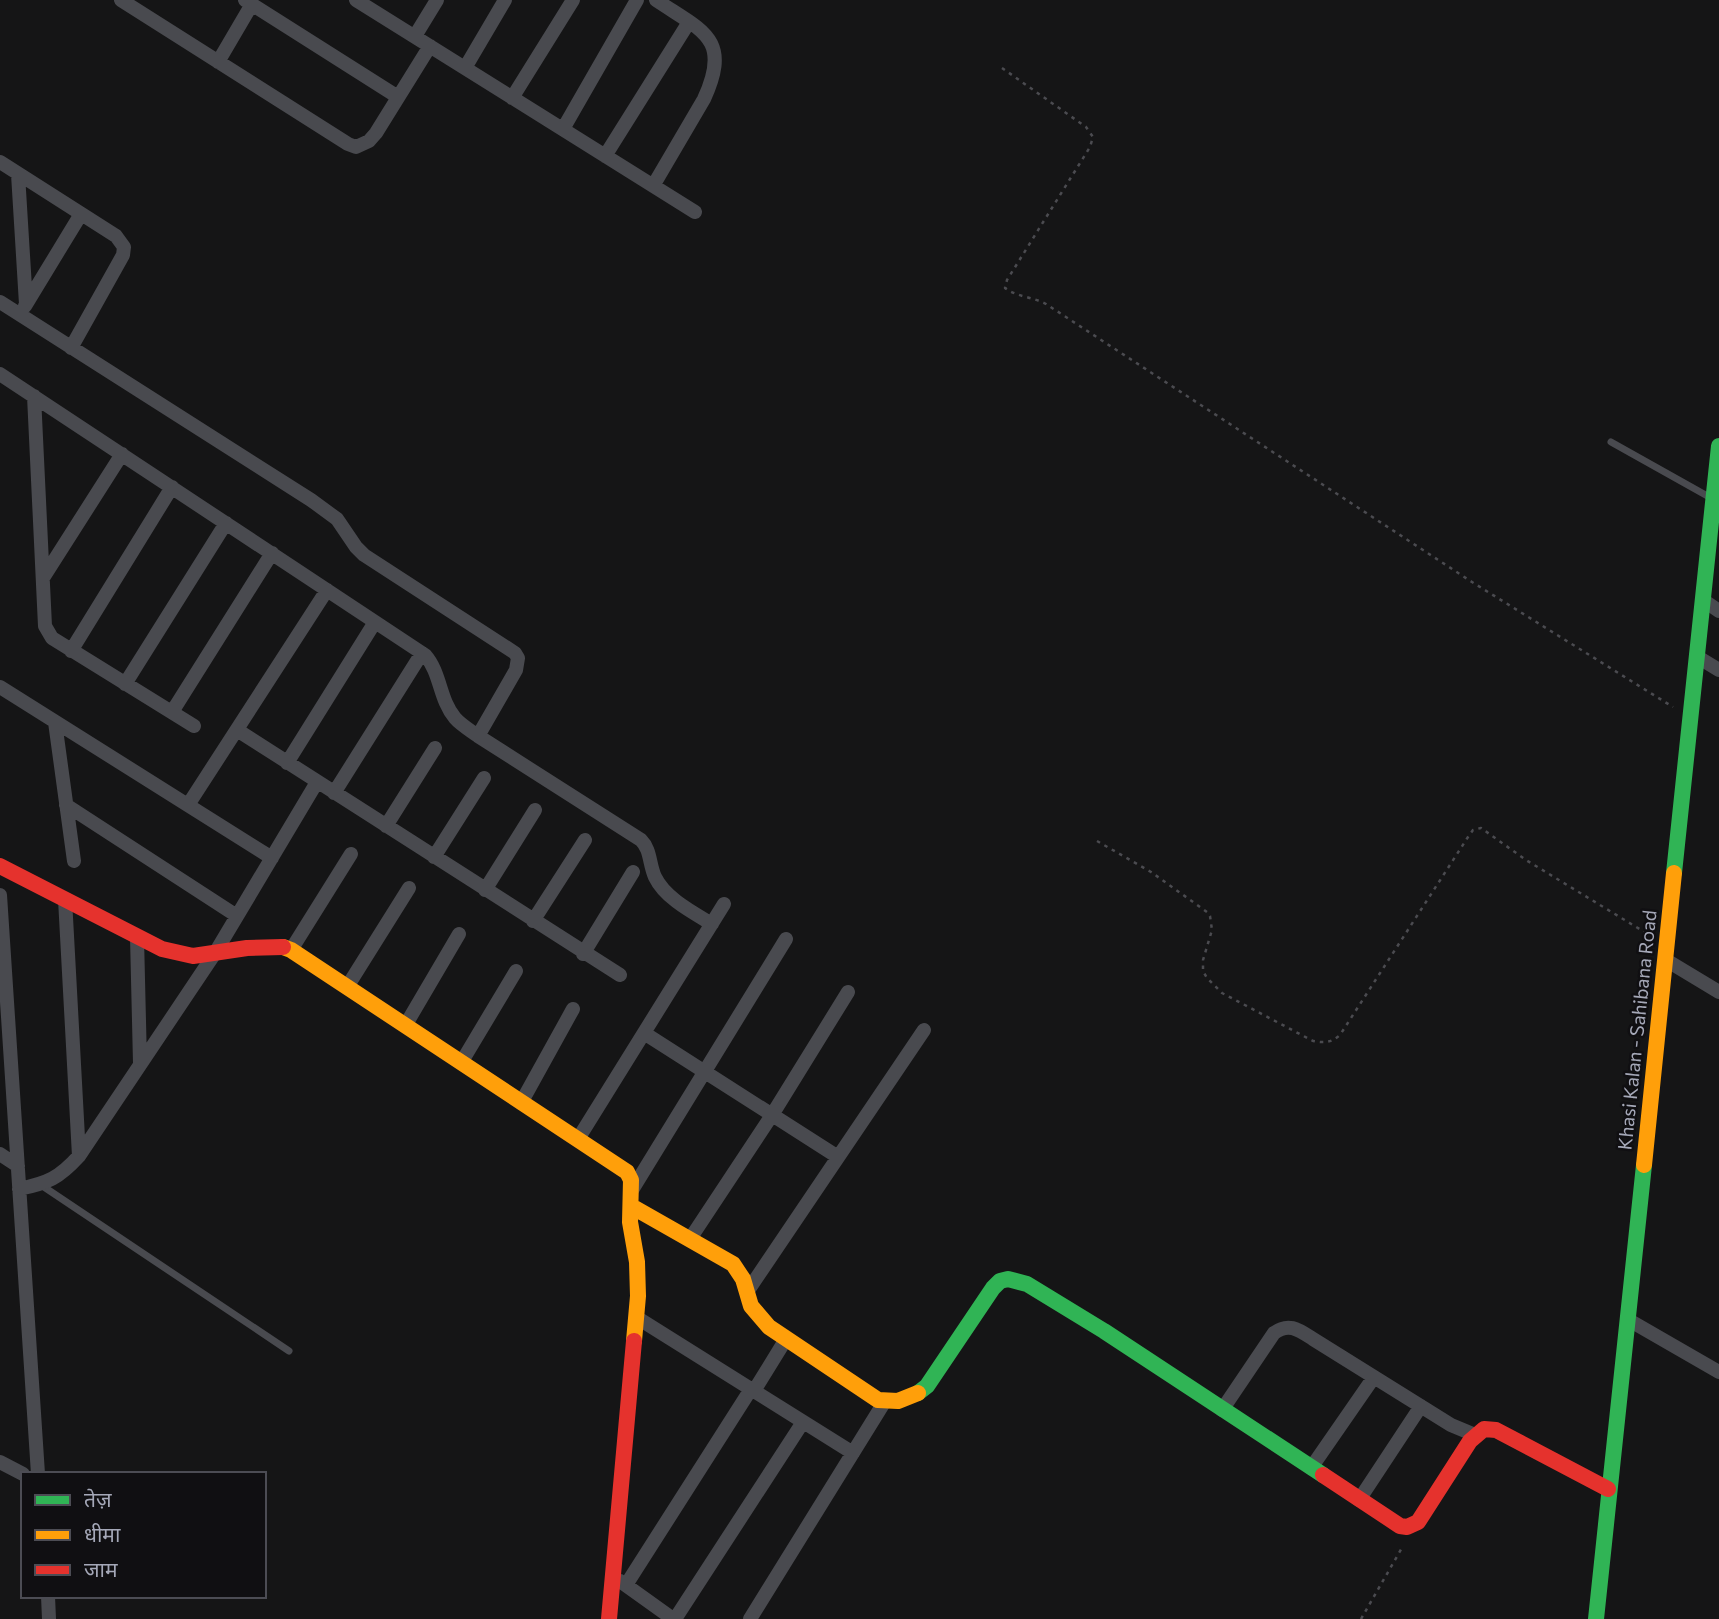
<svg xmlns="http://www.w3.org/2000/svg" width="1719" height="1619" font-family="Commissioner,'Noto Sans Devanagari',sans-serif">
<style>
.lines{fill:none;stroke-linecap:round;stroke-linejoin:round}
.path{stroke:#4b4b50;stroke-width:2.5;stroke-dasharray:3.5 5;stroke-linecap:butt}
.lane{stroke:#494a4f;stroke-width:7}
.street{stroke:#494a4f;stroke-width:14}
.fast{stroke:#30b455;stroke-width:16}
.slow{stroke:#ff9f0a;stroke-width:16}
.jam{stroke:#e5322d;stroke-width:16}
.labels{text-anchor:middle;stroke-width:5;stroke-linejoin:round;paint-order:stroke}
.street-label{font-size:19px;fill:#a5a8b8;stroke:#100f12}
</style>
<rect width="100%" height="100%" fill="#151516"/>
<g class="lines">
<path class="path" d="M 1002,68 L 1086,127 L 1093,137 L 1090,147 L 1007,280 L 1005,288 C 1017,297 1033,297 1046,304 L 1472,582 L 1673,707
M 1097,841 L 1151,872 L 1207,912 L 1210,916 L 1212,930 L 1203,960 L 1203,971 L 1207,978 L 1222,993 L 1313,1041 C 1324,1043 1331,1043 1340,1035 L 1468,837 L 1473,830 L 1481,828 L 1526,860 L 1651,936
M 1361,1619 L 1403,1546"/>
<path class="lane" d="M 1611,442 L 1711,498
M 41,1185 L 289,1351"/>
<path class="street" d="M 121,0 L 348,144 L 356,147 L 369,141 L 376,133 L 430,46
M 245,0 L 398,97
M 356,0 L 695,212
M 415,36 L 437,0
M 218,62 L 252,4
M 465,68 L 505,0
M 512,98 L 573,0
M 563,129 L 637,0
M 605,156 L 689,22
M 0,162 L 116,236 L 124,247 L 123,255 L 71,348
M 18,174 L 26,304
M 653,186 L 704,99 C 732,38 702,31 656,0
M 0,302 L 311,500 L 337,519 L 356,547 L 364,555 L 515,653 L 518,658 L 516,670 L 478,736
M 25,306 L 81,214
M 0,374 L 425,655 C 441,673 439,699 455,718 C 461,725 470,730 478,736 L 641,840 C 651,850 649,864 655,877 C 665,898 692,912 712,924
M 34,396 L 45,626 L 52,638 L 194,726
M 43,578 L 122,454
M 1703,600 L 1719,611
M 71,651 L 172,487
M 1696,656 L 1719,670
M 125,684 L 226,523
M 0,687 L 272,858
M 172,712 L 272,553
M 55,722 L 74,861
M 237,730 L 620,975
M 287,763 L 375,622
M 334,793 L 422,653
M 66,805 L 237,916
M 188,805 L 327,590
M 386,826 L 435,748
M 434,857 L 484,778
M 485,890 L 535,810
M 0,895 L 38,1474
M 65,899 L 79,1156
M 533,921 L 585,840
M 137,937 L 140,1063
M 291,950 L 351,854
M 583,954 L 633,872
M 1666,960 L 1719,992
M 347,987 L 409,888
M 405,1026 L 459,934
M 644,1033 L 838,1157
M 461,1063 L 516,971
M 521,1103 L 573,1009
M 578,1139 L 724,904
M 0,1154 L 18,1166
M 19,1189 C 48,1183 59,1178 79,1156 L 215,953 L 317,782
M 632,1190 L 786,939
M 690,1239 L 772,1115 L 848,992
M 747,1292 L 924,1030
M 636,1317 L 853,1453
M 1627,1319 L 1719,1372
M 754,1391 L 786,1339
M 1222,1410 L 1274,1333 C 1289,1322 1299,1330 1313,1339 L 1451,1425 L 1475,1435
M 0,1462 L 23,1474
M 1311,1468 L 1374,1377
M 1359,1500 L 1421,1406
M 620,1581 L 673,1619
M 626,1585 L 751,1389
M 48,1596 L 49,1619
M 675,1619 L 803,1422
M 750,1619 L 885,1401"/>
<path class="fast" d="M 1674,873 L 1719,446
M 918,1393 L 927,1386 L 993,1288 L 1000,1281 L 1008,1279 L 1027,1284 L 1104,1331 L 1323,1475
M 1596,1619 L 1644,1165"/>
<path class="slow" d="M 283,947 L 291,950 L 627,1172 L 631,1180 L 630,1222 L 637,1262 L 638,1296 L 634,1341
M 1644,1165 L 1674,873
M 631,1206 L 733,1264 L 743,1279 L 751,1306 L 769,1327 L 878,1400 L 898,1401 L 918,1393"/>
<path class="jam" d="M 0,866 L 162,949 L 193,956 L 247,948 L 283,947
M 1323,1475 L 1400,1526 L 1407,1527 L 1418,1522 L 1470,1441 L 1484,1429 L 1496,1430 L 1608,1489
M 609,1619 L 634,1341"/>
</g>
<g class="labels">
<g class="street-label">
<text transform="translate(1637 1030) rotate(-84)" y="7">Khasi Kalan - Sahibana Road</text>
</g>
</g>
<rect x="21" y="1472" width="245" height="126" fill="#100f12" stroke="#4c4c54" stroke-width="2"/>
<rect x="35" y="1495" width="35" height="10" fill="#30b455" stroke="#4c4c54" stroke-width="2"/>
<text x="84" y="1507" font-size="21" fill="#a5a8b8">तेज़</text>
<rect x="35" y="1530" width="35" height="10" fill="#ff9f0a" stroke="#4c4c54" stroke-width="2"/>
<text x="84" y="1542" font-size="21" fill="#a5a8b8">धीमा</text>
<rect x="35" y="1565" width="35" height="10" fill="#e5322d" stroke="#4c4c54" stroke-width="2"/>
<text x="84" y="1577" font-size="21" fill="#a5a8b8">जाम</text>
</svg>
